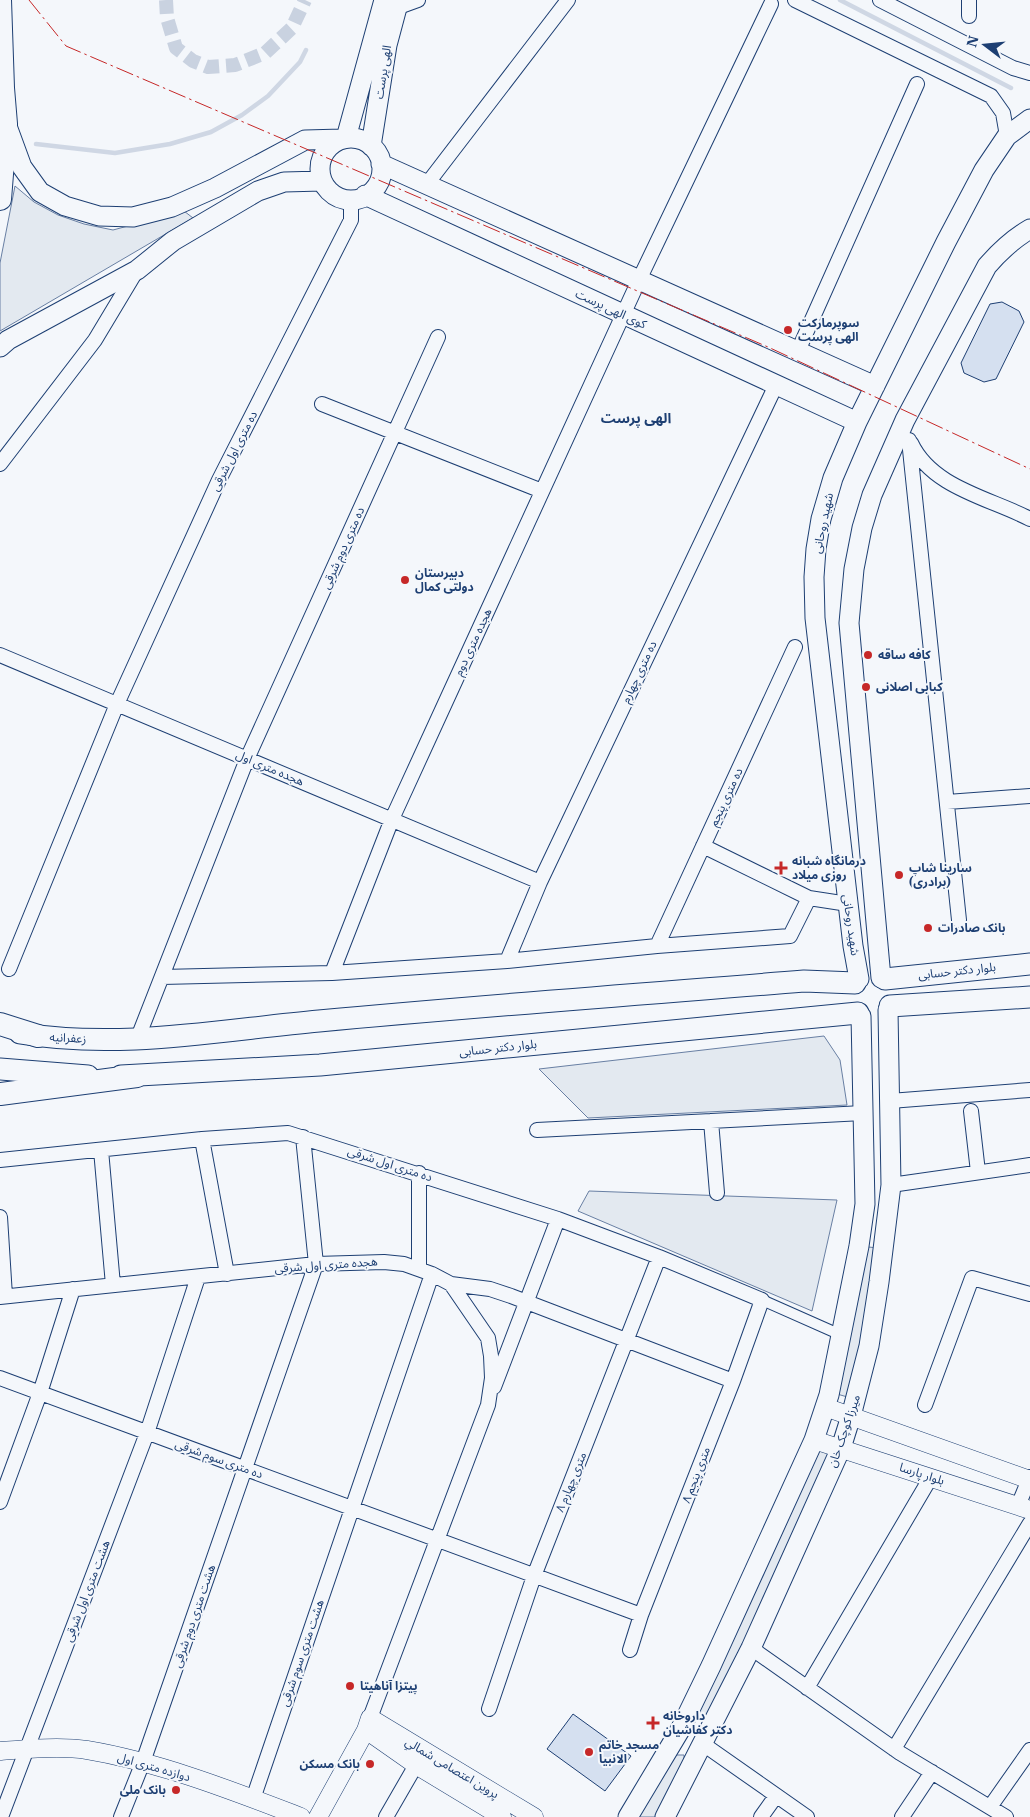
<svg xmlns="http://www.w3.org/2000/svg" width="1030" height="1817" font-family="'IBM Plex Serif','Noto Sans Arabic',serif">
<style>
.green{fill:#e3e9f0;stroke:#687fa3}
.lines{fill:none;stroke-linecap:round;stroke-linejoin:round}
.stream{stroke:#cfd7e4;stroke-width:4.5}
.building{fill:#d5e0f0;stroke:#1d3f73}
.minor-tunnel{stroke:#c9d2e0;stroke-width:14;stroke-dasharray:14 7;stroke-linecap:butt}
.pedestrian-casing{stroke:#1d3f73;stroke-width:12}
.minor-casing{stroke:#1d3f73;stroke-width:16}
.tertiary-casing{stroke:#1d3f73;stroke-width:19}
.secondary-casing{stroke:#1d3f73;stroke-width:21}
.primary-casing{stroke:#1d3f73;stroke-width:23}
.trunk-casing{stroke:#1d3f73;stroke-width:24}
.pedestrian{stroke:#f4f7fb;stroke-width:10}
.minor{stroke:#f4f7fb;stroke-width:14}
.tertiary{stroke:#f4f7fb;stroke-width:18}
.secondary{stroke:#f4f7fb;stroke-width:19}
.primary{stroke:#f4f7fb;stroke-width:21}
.trunk{stroke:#f4f7fb;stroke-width:22}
.power{stroke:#c62828;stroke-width:1;stroke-dasharray:18 4 2.5 4;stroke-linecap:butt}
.poi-dot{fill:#c62828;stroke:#f4f7fb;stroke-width:2}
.labels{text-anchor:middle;stroke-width:4;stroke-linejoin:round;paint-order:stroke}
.street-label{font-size:12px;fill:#1d3f73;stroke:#f4f7fb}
.poi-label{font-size:12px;font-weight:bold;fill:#1d3f73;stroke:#f4f7fb;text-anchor:start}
.neighbourhood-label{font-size:14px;font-weight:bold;fill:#1d3f73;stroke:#f4f7fb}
</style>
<rect width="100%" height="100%" fill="#f4f7fb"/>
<path class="green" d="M 15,186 L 34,202 L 58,215 L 84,224 L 113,230 L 184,211 L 193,218 L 0,331 L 0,263 Z
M 824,1036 L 840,1060 L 847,1105 L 588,1118 L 539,1069 Z
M 589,1191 L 837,1200 L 812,1311 L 578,1211 Z
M 859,1246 L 878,1248 L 851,1398 L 830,1392 Z
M 812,1445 L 834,1450 L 707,1723 L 693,1715 Z
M 670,1755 L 684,1755 L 684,1769 L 660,1817 L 637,1817 Z"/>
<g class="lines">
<path class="stream" d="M 840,0 L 1011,88
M 36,144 L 115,153 L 170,144 L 211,132 L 242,115 L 268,96 L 300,62 L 306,50"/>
</g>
<path class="building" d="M 1002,302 L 1019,311 L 1024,322 L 996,379 L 984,382 L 964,373 L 961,363 L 990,304 Z
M 573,1714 L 631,1756 L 605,1791 L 547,1749 Z"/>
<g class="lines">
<path class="minor-tunnel" d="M 166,0 L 167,18 L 176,48 L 193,61 L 208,67 L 235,65 L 265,53 L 292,28 L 305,0"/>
<defs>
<path id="pedestrian" d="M 762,1300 L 841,1335"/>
<path id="minor" d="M 795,0 L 991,96 L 1003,113 L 1007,136
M 880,0 L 1013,68 L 1030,73
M 396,8 L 418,0
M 969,16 L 969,0
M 427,184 L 568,0
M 798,351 L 917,84
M 322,404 L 542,491
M 909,440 L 959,920
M 911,443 C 932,488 990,498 1030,519
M 0,464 L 95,340 L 137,270
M 0,655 L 540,882
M 947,802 L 1030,796
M 703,846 L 809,898 L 848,904
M 657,946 L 795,647
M 507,961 L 540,882 L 776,385
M 9,969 L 117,704 L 219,480 L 351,220 L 351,200
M 332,973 L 392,819 L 639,280 L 771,4
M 162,977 L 332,973 L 507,961 L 657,946 L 790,936 L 809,898
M 137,1040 L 247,759 L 438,337
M 890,1101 L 1030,1090
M 971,1111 L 978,1172
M 711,1121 L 717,1193
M 537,1130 L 863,1113
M 202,1139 L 227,1274
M 101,1150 L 113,1285
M 0,1160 L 202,1139 L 288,1133 L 558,1219 L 659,1257 L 762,1300 L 733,1381 L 641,1615 L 630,1650
M 891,1185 L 1030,1165
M 0,1217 L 5,1296
M 419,1268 L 419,1173
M 451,1284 L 490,1289 L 511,1296 L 733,1381
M 0,1297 L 316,1264 L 384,1262 L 404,1264 L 432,1274 L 451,1284 L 488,1338 L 491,1356 L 492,1378 L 488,1405 L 370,1718
M 0,1378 L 641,1615
M 494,1387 L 558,1219
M 925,1405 L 972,1278 L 1030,1294
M 0,1502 L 40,1393 L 73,1289
M 1018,1506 L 1030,1477
M 751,1648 L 900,1753 L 1006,1817
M 807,1688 L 931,1477
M 489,1709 L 534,1576 L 659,1257
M 703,1744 L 807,1817
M 894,1749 L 1030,1523
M 253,1799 L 432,1274
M 990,1807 L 1030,1750
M 1,1817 L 147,1433 L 198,1277
M 121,1817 L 143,1762 L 316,1264 L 303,1137
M 386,1817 L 416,1765
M 761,1817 L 776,1796
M 902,1817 L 932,1772"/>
<path id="tertiary" d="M 825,1407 L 1030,1480
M 814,1440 L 1030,1510
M 366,1730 L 416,1765 L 502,1817
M 0,1751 C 26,1749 62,1746 87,1750 C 159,1762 233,1791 301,1817
M 318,1817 L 366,1730 L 370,1718 L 534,1817"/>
<path id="secondary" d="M 7,126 L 22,167 L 40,192 L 65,206 L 99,216 L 133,217 L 172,207 L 215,188 L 305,140 L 342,139
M 346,138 L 384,0
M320 169a31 31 0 1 1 62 0a31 31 0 1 1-62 0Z
M 371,146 L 387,45 L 399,0
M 381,164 L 875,386
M 365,195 L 857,422
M 0,347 L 8,340 L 137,270 L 173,241 L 258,191 L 284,182 L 322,181
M 881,978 L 849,623 L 854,569 L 862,528 L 872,495 L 905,420 L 987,266 C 1000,251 1013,239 1030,229
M 859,979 L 853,946 L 815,618 L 814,577 L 816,549 L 821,519 L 833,478 L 857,422 L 946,242 L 984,170 L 1007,136 L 1030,119
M 628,1817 L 680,1730 L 711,1666 L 814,1440 L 829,1395 L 859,1246 L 865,1204 L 861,1016
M 665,1817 L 751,1648 L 841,1448 L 851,1416 L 869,1346 L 879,1282 L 891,1185 L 888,1010"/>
<path id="primary" d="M 885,979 L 1030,964
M 890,1006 L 1030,997
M 20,1033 C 119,1050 220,1030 319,1021 C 480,1006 642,994 804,981 L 855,983
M 0,1069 L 88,1076
M 121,1076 L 320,1065 L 858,1013"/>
<path id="trunk" d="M 0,199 L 6,124 L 3,88 L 0,0
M 0,1024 L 38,1036
M 0,1094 L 137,1076"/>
</defs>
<use href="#pedestrian" class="pedestrian-casing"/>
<use href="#minor" class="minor-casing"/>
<use href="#tertiary" class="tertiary-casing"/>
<use href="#secondary" class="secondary-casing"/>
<use href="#primary" class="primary-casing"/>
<use href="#trunk" class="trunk-casing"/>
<use href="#pedestrian" class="pedestrian"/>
<use href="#minor" class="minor"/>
<use href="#tertiary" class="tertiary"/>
<use href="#secondary" class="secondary"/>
<use href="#primary" class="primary"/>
<use href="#trunk" class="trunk"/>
<path class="power" d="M 29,0 L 66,46 L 768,347 L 1030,469"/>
</g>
<g class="poi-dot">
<circle cx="788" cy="330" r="5"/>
<circle cx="405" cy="580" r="5"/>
<circle cx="868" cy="655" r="5"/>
<circle cx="866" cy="687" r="5"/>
<path d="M778.5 860.5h5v5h5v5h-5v5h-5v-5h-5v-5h5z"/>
<circle cx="899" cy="875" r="5"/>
<circle cx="928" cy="928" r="5"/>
<circle cx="350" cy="1686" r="5"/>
<path d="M650.5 1715.5h5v5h5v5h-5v5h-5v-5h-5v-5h5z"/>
<circle cx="589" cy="1752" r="5"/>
<circle cx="370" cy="1764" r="5"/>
<circle cx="176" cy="1790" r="5"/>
</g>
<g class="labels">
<g class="street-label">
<text transform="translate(383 72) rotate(-81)" y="4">الهی پرست</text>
<text transform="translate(611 309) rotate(25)" y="4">کوی الهی پرست</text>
<text transform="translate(234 451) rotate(-63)" y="4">ده متری اول شرقی</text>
<text transform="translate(823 523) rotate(-78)" y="4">شهید روحانی</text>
<text transform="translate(343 548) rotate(-66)" y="4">ده متری دوم شرقی</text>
<text transform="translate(473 642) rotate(-65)" y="4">هجده متری دوم</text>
<text transform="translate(639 672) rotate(-65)" y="4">ده متری چهارم</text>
<text transform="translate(270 768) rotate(23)" y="4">هجده متری اول</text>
<text transform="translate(726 797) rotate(-65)" y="4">ده متری پنجم</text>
<text transform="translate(851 925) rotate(82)" y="4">شهید روحانی</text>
<text transform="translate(957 971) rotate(-6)" y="4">بلوار دکتر حسابی</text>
<text transform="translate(68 1038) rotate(3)" y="4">زعفرانیه</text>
<text transform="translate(498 1048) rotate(-6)" y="4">بلوار دکتر حسابی</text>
<text transform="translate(390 1164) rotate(18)" y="4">ده متری اول شرقی</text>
<text transform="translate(326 1265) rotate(-4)" y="4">هجده متری اول شرقی</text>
<text transform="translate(844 1431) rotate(-71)" y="4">میرزا کوچک خان</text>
<text transform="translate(219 1459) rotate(20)" y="4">ده متری سوم شرقی</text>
<text transform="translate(922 1474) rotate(18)" y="4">بلوار پارسا</text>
<text transform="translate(696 1475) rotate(-69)" y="4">۸ متری پنجم</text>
<text transform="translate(571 1482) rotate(-68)" y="4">۸ متری چهارم</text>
<text transform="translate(87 1591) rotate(-69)" y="4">هشت متری اول شرقی</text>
<text transform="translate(194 1616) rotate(-71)" y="4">هشت متری دوم شرقی</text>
<text transform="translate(302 1653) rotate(-71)" y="4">هشت متری سوم شرقی</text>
<text transform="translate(154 1767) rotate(16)" y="4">دوازده متری اول</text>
<text transform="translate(452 1768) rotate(31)" y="4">پروین اعتصامی شمالیِ</text>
</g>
<g class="poi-label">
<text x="798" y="327">سوپرمارکت<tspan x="798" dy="14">الهی پرست</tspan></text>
<text x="415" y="577">دبیرستان<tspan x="415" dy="14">دولتی کمال</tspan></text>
<text x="878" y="659">کافه ساقه</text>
<text x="876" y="691">کبابی اصلانی</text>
<text x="792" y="865">درمانگاه شبانه<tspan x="792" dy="14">روزی میلاد</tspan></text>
<text x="909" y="872">سارینا شاپ<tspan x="909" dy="14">(برادری)</tspan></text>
<text x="938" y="932">بانک صادرات</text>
<text x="360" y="1690">پیتزا آناهیتا</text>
<text x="663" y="1720">داروخانه<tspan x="663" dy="14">دکتر کفاشیان</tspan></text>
<text x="599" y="1749">مسجد خاتم<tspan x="599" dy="14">الانبیا</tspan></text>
<text x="360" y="1768" text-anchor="end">بانک مسکن</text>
<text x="166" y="1794" text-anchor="end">بانک ملی</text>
</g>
<g class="neighbourhood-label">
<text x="636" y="423">الهی پرست</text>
</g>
</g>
<g transform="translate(985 45) rotate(286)" stroke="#f4f7fb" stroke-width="4" paint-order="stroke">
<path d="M0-4L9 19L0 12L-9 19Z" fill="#1d3f73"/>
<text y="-8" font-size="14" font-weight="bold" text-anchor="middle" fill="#1d3f73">N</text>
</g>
</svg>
